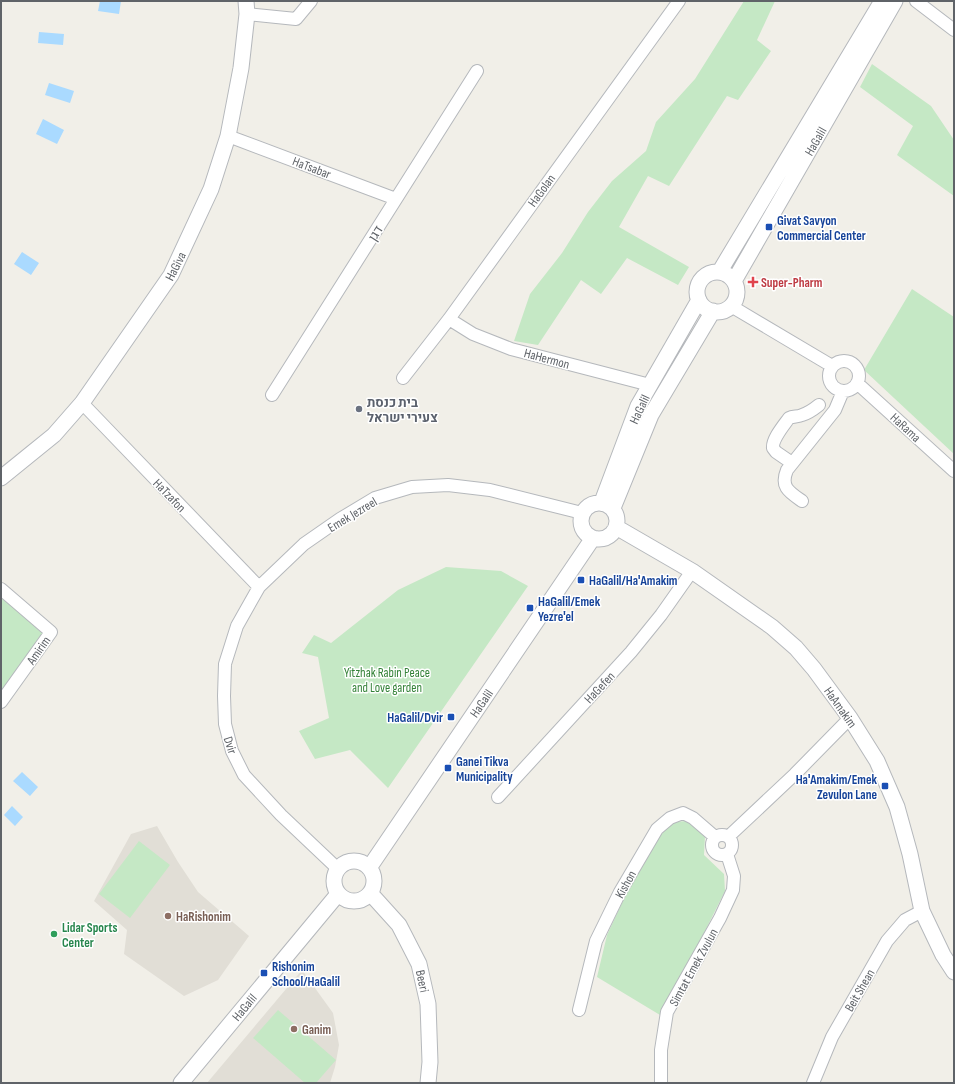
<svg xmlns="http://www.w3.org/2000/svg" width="955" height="1084" font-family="'Sofia Sans Condensed',Heebo,sans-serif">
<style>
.education{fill:#e1ded6}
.green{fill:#c5e8c5}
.water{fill:#aadaff}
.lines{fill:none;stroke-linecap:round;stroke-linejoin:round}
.minor-casing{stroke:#b5b8bc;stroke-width:14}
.tertiary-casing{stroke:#b5b8bc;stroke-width:17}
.minor{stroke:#fff;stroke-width:12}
.tertiary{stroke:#fff;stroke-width:15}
.transit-dot{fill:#1a4fb4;stroke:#fff;stroke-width:1.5}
.health-dot{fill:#e0444e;stroke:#fff;stroke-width:1.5}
.worship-dot{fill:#6b7280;stroke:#fff;stroke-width:1.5}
.education-dot{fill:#8d6e63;stroke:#fff;stroke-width:1.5}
.leisure-dot{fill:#2e9e5b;stroke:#fff;stroke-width:1.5}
.labels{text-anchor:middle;stroke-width:3;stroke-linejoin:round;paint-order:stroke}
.street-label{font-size:13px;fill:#5f6368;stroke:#fff}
.transit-label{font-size:13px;font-weight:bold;fill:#164399;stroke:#fff;text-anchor:start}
.health-label{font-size:13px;font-weight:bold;fill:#be3a42;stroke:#fff;text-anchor:start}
.worship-label{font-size:13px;font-weight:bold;fill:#5b616d;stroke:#fff;text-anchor:start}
.park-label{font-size:13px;fill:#348238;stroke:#fff}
.education-label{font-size:13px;font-weight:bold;fill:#785e54;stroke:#fff;text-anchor:start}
.leisure-label{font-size:13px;font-weight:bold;fill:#27864d;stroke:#fff;text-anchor:start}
</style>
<rect width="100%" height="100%" fill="#f1efe8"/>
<path class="education" d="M 157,826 L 178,862 L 198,892 L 249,936 L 218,980 L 184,996 L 124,954 L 127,930 L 94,901 L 131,834 Z
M 302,970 L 333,1013 L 339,1045 L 335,1067 L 330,1083 L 207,1083 Z"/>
<path class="green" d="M 744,1 L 775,1 L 757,40 L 771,51 L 738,100 L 727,96 L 669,186 L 648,176 L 619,227 L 689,267 L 678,285 L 627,258 L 601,294 L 581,280 L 538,345 L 514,341 L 530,294 L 562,253 L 588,212 L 612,181 L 646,151 L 656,122 L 695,79 Z
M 872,64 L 931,106 L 954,140 L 954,196 L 897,155 L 913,126 L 860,87 Z
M 912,289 L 954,317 L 954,454 L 864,370 Z
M 446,567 L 501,571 L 528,586 L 388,788 L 350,750 L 315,759 L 299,731 L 329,718 L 318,657 L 302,653 L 314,635 L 331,643 L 398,590 Z
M 1,589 L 51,632 L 1,702 Z
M 687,821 L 705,836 L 704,855 L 724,874 L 725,891 L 701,939 L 660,1015 L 597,977 L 607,935 L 635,875 L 662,832 L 674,822 Z
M 139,841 L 170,865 L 130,918 L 99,894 Z
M 278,1010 L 336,1060 L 316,1083 L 305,1083 L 253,1038 Z"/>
<path class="water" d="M 100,1 L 121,1 L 119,14 L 98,11 Z
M 39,32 L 64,34 L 63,45 L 38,43 Z
M 49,83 L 74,91 L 70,103 L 45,95 Z
M 43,119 L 64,130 L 57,144 L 36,134 Z
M 22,252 L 39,263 L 31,275 L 14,264 Z
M 22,772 L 38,787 L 30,796 L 13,781 Z
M 12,806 L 23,817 L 15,826 L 4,815 Z"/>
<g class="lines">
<defs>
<path id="minor" d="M 916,1 L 954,30
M 247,14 L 296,19 L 311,1
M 228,136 L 396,199
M 731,306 L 832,366
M 449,319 L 473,334 L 511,349 L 650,385
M829 376a15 15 0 1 1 30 0a15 15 0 1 1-30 0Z
M 403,378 L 449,319 L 679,1
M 857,383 L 954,471
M 272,395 L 477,71
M 82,403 L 259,587
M 792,463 L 776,452 L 773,448 C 772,439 784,425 789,418 C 793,416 798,417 802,415 C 809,413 814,409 819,405
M 802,501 C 789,492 780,487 787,470 L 835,410 L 843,391
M 1,589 L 51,632 L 1,702
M 498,797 L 631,652 L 661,615 L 692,571
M712 845a10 10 0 1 1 20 0a10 10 0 1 1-20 0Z
M 728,837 L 795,774 L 850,718
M 338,869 L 281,815 L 244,775 L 232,751 L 225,724 L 224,696 L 225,664 L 237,626 L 259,587 L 304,544 L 340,519 L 375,498 L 412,487 L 448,485 L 490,490 L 582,513
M 579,1010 L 596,941 L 620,892 L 657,829 L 670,818 L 683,813 L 693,818 L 715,837
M 661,1083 L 661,1050 L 667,1012 L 720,918 L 733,890 L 734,876 L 727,854
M 813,1083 L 832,1037 L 887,941 L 905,920 L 922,911"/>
<path id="tertiary" d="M 720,271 L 882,1
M697 292a20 20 0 1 1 40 0a20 20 0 1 1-40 0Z
M 734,281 L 895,1
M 1,478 L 54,435 L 82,403 L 171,275 L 211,189 L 228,136 L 241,68 L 247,14 L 246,1
M 602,502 L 638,406 L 699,300
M581 521a18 18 0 1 1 36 0a18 18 0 1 1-36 0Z
M 613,508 L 651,415 L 713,311
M 616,527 L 692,571 L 772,627 L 796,648 L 814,669 L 850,718 L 877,761 L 897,807 L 910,854 L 922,911 L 943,955 L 954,972
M334 881a20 20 0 1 1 40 0a20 20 0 1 1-40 0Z
M 369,868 L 593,538
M 371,894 L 399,925 L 419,964 L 428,1004 L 430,1062 L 428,1083
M 181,1083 L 338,894"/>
</defs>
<use href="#minor" class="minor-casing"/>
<use href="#tertiary" class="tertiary-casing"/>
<use href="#minor" class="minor"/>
<use href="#tertiary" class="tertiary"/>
</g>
<g class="transit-dot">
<rect x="765" y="223" width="8" height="8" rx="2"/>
<rect x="577" y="576" width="8" height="8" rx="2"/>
<rect x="526" y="604" width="8" height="8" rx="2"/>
<rect x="447" y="713" width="8" height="8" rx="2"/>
<rect x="444" y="764" width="8" height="8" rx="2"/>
<rect x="881" y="782" width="8" height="8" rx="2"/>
<rect x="260" y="969" width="8" height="8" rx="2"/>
</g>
<path class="health-dot" d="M751 276h4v4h4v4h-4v4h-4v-4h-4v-4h4z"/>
<circle class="worship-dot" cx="359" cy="409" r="4"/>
<g class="education-dot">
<circle cx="168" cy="916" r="4"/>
<circle cx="294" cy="1029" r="4"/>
</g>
<circle class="leisure-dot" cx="54" cy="934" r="4"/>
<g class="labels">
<g class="street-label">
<text transform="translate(815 141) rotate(-60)" y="5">HaGalil</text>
<text transform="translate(312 167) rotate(21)" y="5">HaTsabar</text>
<text transform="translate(541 190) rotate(-54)" y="5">HaGolan</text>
<text transform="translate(375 233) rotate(-58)" y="5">דגן</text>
<text transform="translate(175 266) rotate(-63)" y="5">HaGiva</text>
<text transform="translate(547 358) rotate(15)" y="5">HaHermon</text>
<text transform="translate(639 409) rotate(-65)" y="5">HaGalil</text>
<text transform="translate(906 427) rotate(43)" y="5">HaRama</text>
<text transform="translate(170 495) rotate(46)" y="5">HaTzafon</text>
<text transform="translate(352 514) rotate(-31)" y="5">Emek Jezreel</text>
<text transform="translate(38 650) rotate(-55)" y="5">Amirim</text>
<text transform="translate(599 687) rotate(-47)" y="5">HaGefen</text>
<text transform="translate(481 703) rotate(-56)" y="5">HaGalil</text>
<text transform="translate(841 707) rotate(55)" y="5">HaAmakim</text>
<text transform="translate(231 745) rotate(72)" y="5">Dvir</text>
<text transform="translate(625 884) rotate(-61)" y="5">Kishon</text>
<text transform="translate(693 967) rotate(-61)" y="5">Simtat Emek Zvulun</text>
<text transform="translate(423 981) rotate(78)" y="5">Beeri</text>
<text transform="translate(859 990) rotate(-60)" y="5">Beit Shean</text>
<text transform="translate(244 1007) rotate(-50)" y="5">HaGalil</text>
</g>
<g class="transit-label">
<text x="777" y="225">Givat Savyon<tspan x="777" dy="15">Commercial Center</tspan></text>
<text x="589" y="585">HaGalil/Ha'Amakim</text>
<text x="538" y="606">HaGalil/Emek<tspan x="538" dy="15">Yezre'el</tspan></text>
<text x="443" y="722" text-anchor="end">HaGalil/Dvir</text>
<text x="456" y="766">Ganei Tikva<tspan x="456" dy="15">Municipality</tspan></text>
<text x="877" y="784" text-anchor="end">Ha'Amakim/Emek<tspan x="877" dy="15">Zevulon Lane</tspan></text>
<text x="272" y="971">Rishonim<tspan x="272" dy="15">School/HaGalil</tspan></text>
</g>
<g class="health-label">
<text x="761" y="287">Super-Pharm</text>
</g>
<g class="worship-label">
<text x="367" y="407">בית כנסת<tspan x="367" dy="15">צעירי ישראל</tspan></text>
</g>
<g class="park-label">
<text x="387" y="677">Yitzhak Rabin Peace<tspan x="387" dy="15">and Love garden</tspan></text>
</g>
<g class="education-label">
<text x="176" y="921">HaRishonim</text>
<text x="302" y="1034">Ganim</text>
</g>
<g class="leisure-label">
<text x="62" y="932">Lidar Sports<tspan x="62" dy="15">Center</tspan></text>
</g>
</g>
<rect width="955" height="1084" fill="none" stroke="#5f6368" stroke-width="4"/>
</svg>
